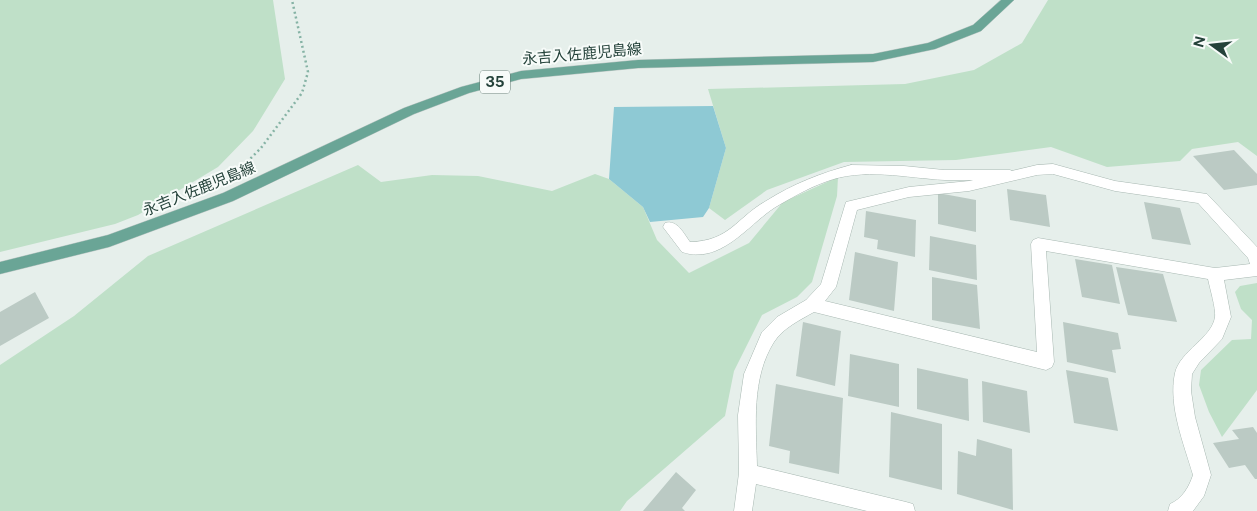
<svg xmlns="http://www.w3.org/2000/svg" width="1257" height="511" font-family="'Public Sans','Noto Sans JP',sans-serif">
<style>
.green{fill:#bfe0c8}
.water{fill:#8ec9d4}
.building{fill:#bbcac4}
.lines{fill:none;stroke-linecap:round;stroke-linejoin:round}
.lane-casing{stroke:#a8b8b2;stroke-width:1}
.street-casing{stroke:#a8b8b2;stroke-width:1}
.primary-casing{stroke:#c2cac8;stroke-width:1}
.path{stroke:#86b3a5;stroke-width:2.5;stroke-dasharray:2 3;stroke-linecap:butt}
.lane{fill:#fff;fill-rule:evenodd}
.street{fill:#fff;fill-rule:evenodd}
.primary{fill:#6aa596;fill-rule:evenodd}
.labels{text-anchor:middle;stroke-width:4;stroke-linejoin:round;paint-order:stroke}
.shield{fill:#f7fbf9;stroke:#637a73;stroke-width:1}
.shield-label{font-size:14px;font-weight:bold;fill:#24423a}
.street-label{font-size:15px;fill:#24423a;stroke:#f7fbf9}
</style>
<rect width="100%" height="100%" fill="#e6efeb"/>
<path class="green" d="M 0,0 L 273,0 L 285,79 L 253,131 L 218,167 L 138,215 L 115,224 L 0,252 Z
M 1048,0 L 1257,0 L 1257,156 L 1238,142 L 1192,149 L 1180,161 L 1107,167 L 1051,147 L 956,160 L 844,162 L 767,190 L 725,220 L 709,208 L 726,148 L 708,89 L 905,84 L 974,70 L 1022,43 Z
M 358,165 L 381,182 L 432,175 L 478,176 L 552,191 L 595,174 L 609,179 L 643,207 L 657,240 L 689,273 L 749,243 L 783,202 L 838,177 L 837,196 L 812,282 L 797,297 L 762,315 L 734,371 L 725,416 L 627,501 L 620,511 L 0,511 L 0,365 L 74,316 L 148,256 Z
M 1257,283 L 1257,390 L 1222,437 L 1209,412 L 1199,385 L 1201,370 L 1232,340 L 1251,339 L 1252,320 L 1241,309 L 1235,292 L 1240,286 Z"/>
<path class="water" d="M 713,106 L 726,148 L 709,208 L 703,217 L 650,222 L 643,207 L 609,179 L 614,107 Z"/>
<path class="building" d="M 1234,150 L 1257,174 L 1257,185 L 1224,190 L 1193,156 Z
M 1007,189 L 1046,195 L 1050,227 L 1010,220 Z
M 938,193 L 976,200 L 976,232 L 938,224 Z
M 1144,202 L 1180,208 L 1191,245 L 1152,239 Z
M 866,211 L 916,220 L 915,257 L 877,249 L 878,240 L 864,237 Z
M 930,236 L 976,245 L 977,280 L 929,270 Z
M 855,252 L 898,262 L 894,311 L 849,300 Z
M 1075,259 L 1112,265 L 1120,304 L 1082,297 Z
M 1116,267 L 1163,274 L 1177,322 L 1128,315 Z
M 932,277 L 977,285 L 980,329 L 932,320 Z
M 35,292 L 49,318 L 0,346 L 0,312 Z
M 803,322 L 841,331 L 835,386 L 796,376 Z
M 1063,322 L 1118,333 L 1121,349 L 1112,350 L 1116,373 L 1067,362 Z
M 850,354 L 899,364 L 899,407 L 848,396 Z
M 917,368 L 968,379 L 969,421 L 917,409 Z
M 1066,370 L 1108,378 L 1118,431 L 1074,423 Z
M 982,381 L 1027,391 L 1030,433 L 983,422 Z
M 776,384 L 843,398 L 839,474 L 789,463 L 790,451 L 769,446 Z
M 891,412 L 942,424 L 942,490 L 889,477 Z
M 1253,427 L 1257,433 L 1257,479 L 1255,479 L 1245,465 L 1229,468 L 1213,443 L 1239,439 L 1232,430 Z
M 977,439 L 1012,449 L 1013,510 L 957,494 L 958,451 L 976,456 Z
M 676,472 L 696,490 L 682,508 L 685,511 L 643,511 Z"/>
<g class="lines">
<defs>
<path id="lane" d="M 851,165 L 904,166 L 944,170 L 1010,170 L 1014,172 L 1016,175 L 1014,178 L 1010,180 C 988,180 967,180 945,180 C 906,178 863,167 825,182 C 808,188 789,199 774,208 C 747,226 720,265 682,252 L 663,227 L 665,223 C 677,219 684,234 690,242 C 730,241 736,218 766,201 C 793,184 821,173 851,165 Z"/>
<path id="street" d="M 1053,164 L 1115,181 L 1207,194 L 1257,247 L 1257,276 L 1224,280 L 1231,317 L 1222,339 L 1199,363 L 1192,374 L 1191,391 L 1195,417 L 1211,475 L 1204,496 L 1193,511 L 1168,511 L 1170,504 C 1182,499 1189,487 1193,475 C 1184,444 1168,406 1175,373 C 1180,351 1212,338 1215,317 C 1216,308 1210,289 1208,279 L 1046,251 L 1054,362 L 1052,367 L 1046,370 L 814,312 C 800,320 783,328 774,342 C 751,378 756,426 757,466 L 906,502 L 913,504 L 915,511 L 867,511 L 756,484 L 752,511 L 734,511 L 739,473 L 738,415 L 744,374 L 762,332 L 777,317 L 806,300 L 821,284 L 846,202 L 909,187 L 969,181 L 1037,165 ZM 1053,174 L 1115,191 L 1198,203 L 1248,258 L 1250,264 L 1215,268 L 1038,238 L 1033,240 L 1031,244 L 1037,352 L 825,301 L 836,287 L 857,210 L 909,197 L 969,191 L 1037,175 Z"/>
<path id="primary" d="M 1001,0 L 1014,0 L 981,31 L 935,49 L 873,62 L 638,68 L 521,79 L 469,93 L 414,114 L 233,201 L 109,247 L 0,274 L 0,262 L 108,235 L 223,193 L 404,108 L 461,87 L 521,71 L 638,60 L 873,54 L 928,43 L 973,25 Z"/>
</defs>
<use href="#lane" class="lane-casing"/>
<use href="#street" class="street-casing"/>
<use href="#primary" class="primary-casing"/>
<path class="path" d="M 247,162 L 261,148 L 302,93 L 308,72 L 292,0"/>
<use href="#lane" class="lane"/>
<use href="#street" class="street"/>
<use href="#primary" class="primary"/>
</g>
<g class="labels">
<rect class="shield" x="480" y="70.5" width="30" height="23" rx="4"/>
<g class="shield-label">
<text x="495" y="87">35</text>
</g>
<g class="street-label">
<text transform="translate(582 54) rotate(-5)" y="5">永吉入佐鹿児島線</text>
<text transform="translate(199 189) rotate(-22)" y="5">永吉入佐鹿児島線</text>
</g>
</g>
<g transform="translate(1212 45) rotate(285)" stroke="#f7fbf9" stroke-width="4" paint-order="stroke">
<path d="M0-4L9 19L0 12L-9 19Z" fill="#24423a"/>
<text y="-8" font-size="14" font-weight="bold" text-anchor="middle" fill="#24423a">N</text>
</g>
</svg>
